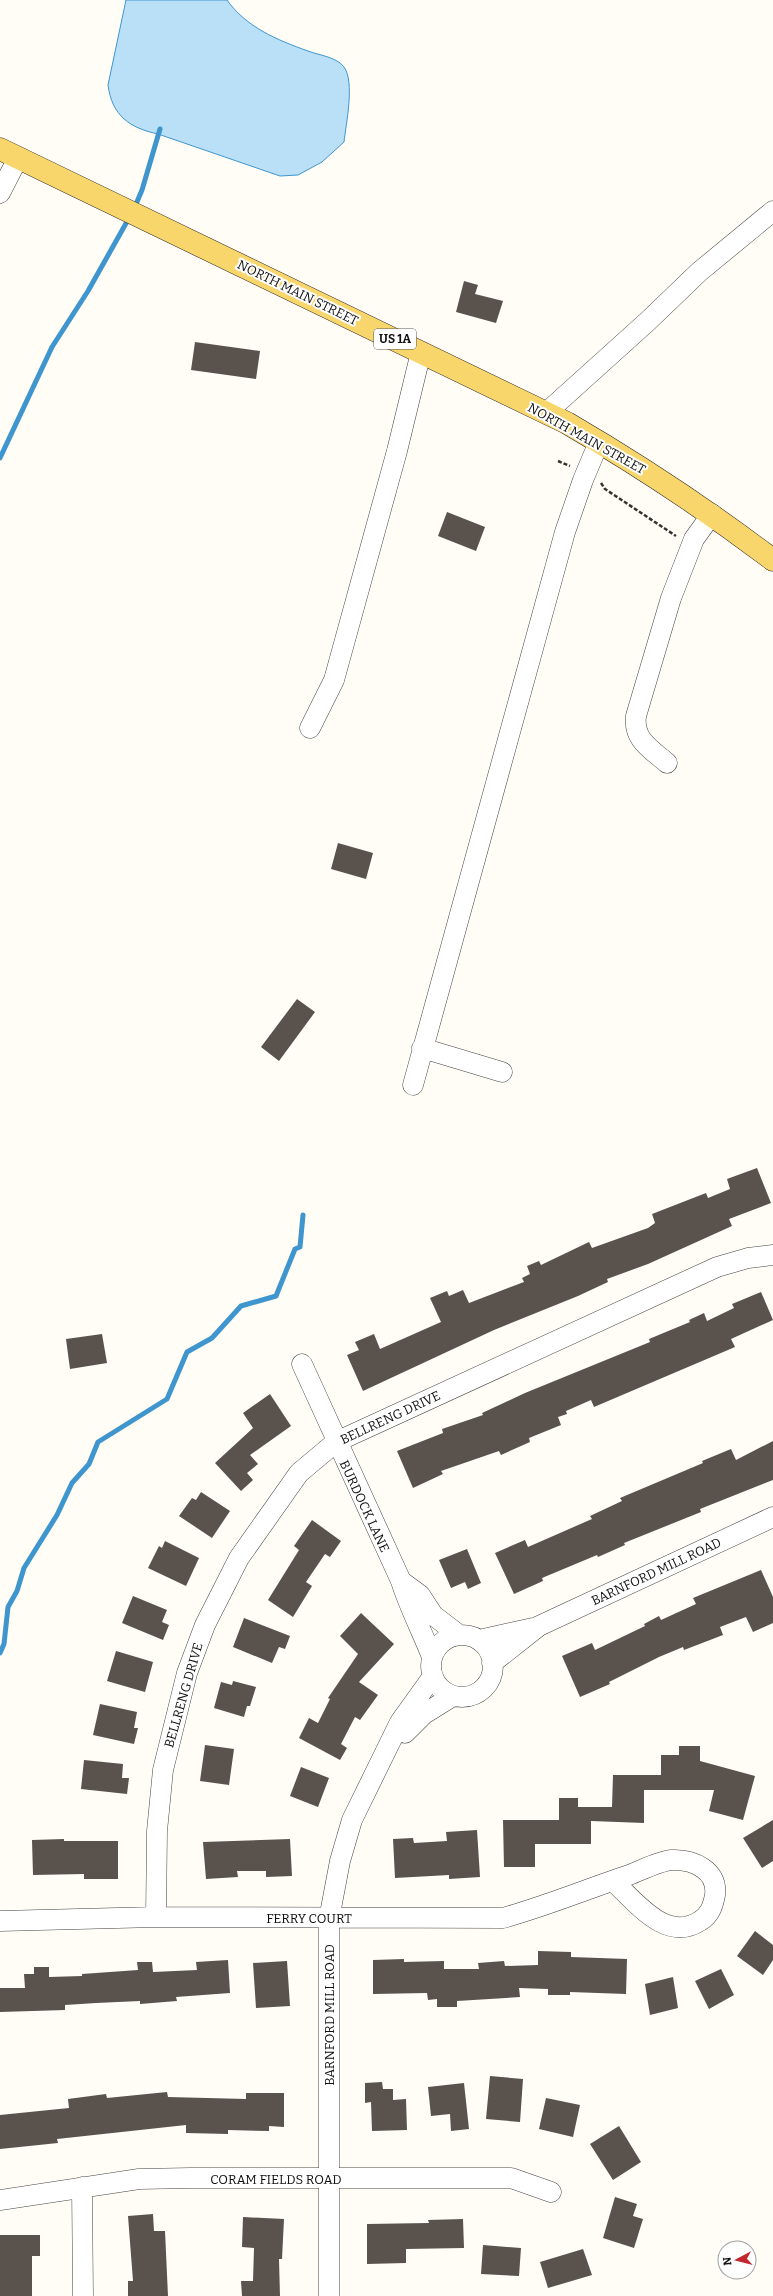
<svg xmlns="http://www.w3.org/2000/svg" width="773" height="2296" font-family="Bitter,serif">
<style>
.water{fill:#b9e0f7;stroke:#3f96cf}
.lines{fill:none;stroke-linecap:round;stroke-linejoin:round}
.stream{stroke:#3f96cf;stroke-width:5}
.building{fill:#5a524d}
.minor-casing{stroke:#444;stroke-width:21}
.major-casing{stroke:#222;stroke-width:23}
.path{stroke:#333;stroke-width:2.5;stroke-dasharray:4 2;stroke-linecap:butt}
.minor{stroke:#fff;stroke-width:20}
.major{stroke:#f9d66b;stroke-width:22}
.labels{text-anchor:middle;stroke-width:4;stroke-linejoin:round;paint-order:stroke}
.shield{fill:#fff;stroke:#585858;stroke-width:1}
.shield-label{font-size:12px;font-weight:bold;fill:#111}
.street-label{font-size:13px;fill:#111;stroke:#fff}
</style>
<rect width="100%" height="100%" fill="#fffdf5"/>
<path class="water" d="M 126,0 L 227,0 C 246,27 277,40 308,51 C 318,55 337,57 344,67 C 355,82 346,124 344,142 L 322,162 L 298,175 L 280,176 L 158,134 C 130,128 112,116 108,85 Z"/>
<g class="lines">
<path class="stream" d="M 134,209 L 142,190 L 160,129
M 0,458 L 52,347 L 88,291 L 129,218
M 0,1653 L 4,1644 L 8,1607 L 17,1591 L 24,1568 L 57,1515 L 72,1483 L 89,1464 L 98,1442 L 167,1399 L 187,1352 L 212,1338 L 241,1306 L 276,1296 L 295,1249 L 300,1247 L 303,1215"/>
</g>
<path class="building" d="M 464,281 L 478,285 L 475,294 L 503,301 L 496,323 L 456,312 Z
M 195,342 L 260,351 L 256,379 L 191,370 Z
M 447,512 L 485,527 L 476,551 L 438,536 Z
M 338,843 L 373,853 L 366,879 L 331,869 Z
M 297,999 L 315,1012 L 279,1061 L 261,1047 Z
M 757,1168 L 771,1203 L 729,1219 L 732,1226 L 648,1264 L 607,1279 L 608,1282 L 578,1296 L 494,1330 L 363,1391 L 347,1355 L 359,1350 L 355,1342 L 374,1334 L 380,1349 L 441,1322 L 430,1298 L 447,1291 L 449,1296 L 463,1290 L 469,1303 L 524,1282 L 522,1278 L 530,1274 L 527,1266 L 539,1261 L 541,1265 L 589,1242 L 592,1248 L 648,1228 L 655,1223 L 652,1214 L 706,1193 L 708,1198 L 730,1189 L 727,1179 Z
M 761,1292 L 773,1320 L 731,1339 L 735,1347 L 594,1407 L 591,1400 L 566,1411 L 567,1414 L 558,1417 L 561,1425 L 529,1438 L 530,1442 L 501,1455 L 499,1451 L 441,1471 L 443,1474 L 413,1488 L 397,1451 L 443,1433 L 442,1429 L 483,1415 L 482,1413 L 525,1393 L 650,1342 L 649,1339 L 690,1322 L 689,1320 L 704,1313 L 707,1321 L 734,1308 L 732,1304 Z
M 102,1334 L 107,1363 L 70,1369 L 66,1339 Z
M 270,1394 L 291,1426 L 250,1455 L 258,1464 L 247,1473 L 253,1480 L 241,1491 L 215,1463 L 253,1428 L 243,1413 Z
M 773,1441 L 773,1480 L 700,1509 L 701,1512 L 624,1543 L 625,1545 L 598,1557 L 597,1555 L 542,1578 L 543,1581 L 514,1594 L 495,1553 L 525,1540 L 528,1547 L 592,1519 L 590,1516 L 622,1501 L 620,1498 L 703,1463 L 702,1461 L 731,1449 L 736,1460 Z
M 201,1492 L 230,1511 L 212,1538 L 179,1516 L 192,1498 L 196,1500 Z
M 312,1520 L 341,1541 L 330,1557 L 325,1554 L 306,1582 L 312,1586 L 293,1617 L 268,1600 L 299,1550 L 294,1546 Z
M 165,1541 L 199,1558 L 186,1586 L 148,1568 L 159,1546 L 162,1548 Z
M 467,1549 L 481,1583 L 468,1589 L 465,1582 L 451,1588 L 439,1560 Z
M 761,1570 L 773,1597 L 773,1623 L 753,1632 L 746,1617 L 720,1627 L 723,1635 L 684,1650 L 683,1647 L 659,1657 L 609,1682 L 610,1684 L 580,1697 L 562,1656 L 592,1643 L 595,1650 L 645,1626 L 644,1624 L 659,1616 L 661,1620 L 696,1604 L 693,1598 Z
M 133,1596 L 167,1610 L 162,1622 L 169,1625 L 163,1640 L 122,1623 Z
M 361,1613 L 394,1644 L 359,1682 L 378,1695 L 360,1720 L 355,1717 L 341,1744 L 347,1748 L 340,1760 L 299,1738 L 309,1718 L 318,1723 L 330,1699 L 328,1698 L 358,1654 L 340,1636 Z
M 244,1618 L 290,1636 L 285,1649 L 279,1647 L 272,1663 L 233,1647 Z
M 116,1651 L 153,1662 L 145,1692 L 107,1681 Z
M 233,1681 L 256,1687 L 250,1706 L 247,1706 L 244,1717 L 214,1708 L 221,1682 L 232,1685 Z
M 100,1704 L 137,1712 L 134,1728 L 138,1728 L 134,1744 L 93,1735 Z
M 205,1745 L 234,1749 L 229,1785 L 200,1781 Z
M 679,1746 L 700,1746 L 700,1761 L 755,1776 L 743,1820 L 709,1811 L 714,1790 L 644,1790 L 644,1823 L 591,1821 L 591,1844 L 535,1844 L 535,1867 L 504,1867 L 503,1820 L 559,1820 L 559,1798 L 578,1798 L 578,1807 L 612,1807 L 613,1775 L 661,1775 L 661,1755 L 679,1755 Z
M 84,1760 L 123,1764 L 122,1778 L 129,1778 L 127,1794 L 81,1789 Z
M 301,1767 L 329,1778 L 318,1807 L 290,1796 Z
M 773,1820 L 773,1861 L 762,1868 L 743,1838 Z
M 477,1830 L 480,1877 L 449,1879 L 449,1875 L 395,1878 L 393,1839 L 413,1838 L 414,1843 L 447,1841 L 446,1832 Z
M 64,1839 L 64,1841 L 118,1841 L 118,1879 L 84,1879 L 84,1874 L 33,1875 L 32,1840 Z
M 290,1839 L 292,1876 L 266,1877 L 266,1871 L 237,1871 L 238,1877 L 206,1879 L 203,1842 Z
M 755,1931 L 773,1945 L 773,1960 L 763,1975 L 737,1956 Z
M 538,1951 L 571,1952 L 571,1957 L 627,1959 L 626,1994 L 570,1992 L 570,1995 L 548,1995 L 548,1989 L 519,1988 L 520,1997 L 457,2001 L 457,2007 L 437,2007 L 437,1999 L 428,2000 L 427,1993 L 373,1994 L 373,1960 L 404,1959 L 404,1962 L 444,1961 L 444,1969 L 479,1969 L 478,1963 L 504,1961 L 505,1966 L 538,1965 Z
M 228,1960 L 230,1993 L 176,1997 L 177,2001 L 140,2004 L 140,2001 L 96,2003 L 65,2005 L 65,2010 L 0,2012 L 0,1988 L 25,1988 L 24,1974 L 34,1974 L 34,1967 L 49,1967 L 49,1977 L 82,1976 L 82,1974 L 138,1970 L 137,1962 L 152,1962 L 153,1972 L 197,1970 L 196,1962 Z
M 287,1961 L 290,2006 L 256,2008 L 253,1963 Z
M 721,1969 L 734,1995 L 709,2009 L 695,1981 Z
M 673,1977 L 678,2008 L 650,2015 L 645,1984 Z
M 490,2076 L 523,2079 L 520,2122 L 486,2119 Z
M 382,2082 L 383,2089 L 393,2089 L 393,2100 L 406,2099 L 407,2130 L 372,2131 L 371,2102 L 365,2103 L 365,2083 Z
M 464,2083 L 469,2129 L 451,2131 L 450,2114 L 431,2116 L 428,2087 Z
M 167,2092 L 168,2097 L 246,2099 L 246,2093 L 284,2093 L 284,2127 L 269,2126 L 269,2131 L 228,2130 L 228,2134 L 186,2133 L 186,2125 L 57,2139 L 58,2143 L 0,2149 L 0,2115 L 69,2108 L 68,2099 L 106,2094 L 107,2098 Z
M 546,2098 L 580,2105 L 573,2137 L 539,2129 Z
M 619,2126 L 641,2162 L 613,2180 L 590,2144 Z
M 615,2197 L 637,2204 L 633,2216 L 643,2219 L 634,2248 L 603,2238 Z
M 153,2214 L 154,2231 L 165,2231 L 168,2296 L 128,2296 L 128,2281 L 133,2281 L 128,2216 Z
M 243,2217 L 284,2219 L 282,2259 L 279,2259 L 280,2296 L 242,2296 L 241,2281 L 253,2281 L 254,2248 L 242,2247 Z
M 463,2219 L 464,2248 L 406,2249 L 406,2263 L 367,2264 L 367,2224 L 429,2223 L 428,2220 Z
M 0,2235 L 40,2235 L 40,2256 L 32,2256 L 32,2296 L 0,2296 Z
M 483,2245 L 521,2248 L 519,2276 L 481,2274 Z
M 583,2249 L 592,2275 L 548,2288 L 540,2262 Z"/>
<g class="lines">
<defs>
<path id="minor" d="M 0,193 L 18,158
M 546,413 L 648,321 L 699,272 L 773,211
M 310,728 L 334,680 L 397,451 L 421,352
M 667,763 C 651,749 633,740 636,716 L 671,598 L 694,539 L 712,514
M 422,1048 L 502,1072
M 413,1085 L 565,532 L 583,480 L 599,442
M 302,1364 L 401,1581 C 409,1607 422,1631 432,1657
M 401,1581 L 420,1595 L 433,1615 L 459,1635
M431 1666a31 31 0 1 1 62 0a31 31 0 1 1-62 0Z
M 479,1640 L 533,1628
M 492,1663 L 539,1626 L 773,1517
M 405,1733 L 424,1714 L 453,1696
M 156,1917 L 157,1831 L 163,1770 L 187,1673 L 205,1625 L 239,1558 L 299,1473 L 336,1442 L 717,1267 L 748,1258 L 773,1255
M 0,1921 L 156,1917 L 503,1918 C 546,1906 587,1889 629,1875 C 642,1870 659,1861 672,1860 C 694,1859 718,1871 715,1895 C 713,1906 710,1915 700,1921 C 666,1943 636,1902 613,1881
M 82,2187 L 83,2296
M 0,2200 L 139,2179 L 190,2178 L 511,2178 L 551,2192
M 329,2296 L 329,1919 L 340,1861 L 352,1820 L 400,1722 L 433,1676"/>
<path id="major" d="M 0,149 L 567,423 C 639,465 707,510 773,560"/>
</defs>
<use href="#minor" class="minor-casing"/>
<use href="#major" class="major-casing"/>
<path class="path" d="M 558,461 L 570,466
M 601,483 L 605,489 L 676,536"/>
<use href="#minor" class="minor"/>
<use href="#major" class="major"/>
</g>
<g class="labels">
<rect class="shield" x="374" y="329" width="42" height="20" rx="3"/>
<g class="shield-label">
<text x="395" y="343">US 1A</text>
</g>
<g class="street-label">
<text transform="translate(298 292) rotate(26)" y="5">NORTH MAIN STREET</text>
<text transform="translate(587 438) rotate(29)" y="5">NORTH MAIN STREET</text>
<text transform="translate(390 1417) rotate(-25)" y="5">BELLRENG DRIVE</text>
<text transform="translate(365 1506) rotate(65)" y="5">BURDOCK LANE</text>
<text transform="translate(656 1571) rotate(-25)" y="5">BARNFORD MILL ROAD</text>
<text transform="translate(183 1695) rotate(-74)" y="5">BELLRENG DRIVE</text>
<text x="309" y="1923">FERRY COURT</text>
<text transform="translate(329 2015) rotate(-90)" y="5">BARNFORD MILL ROAD</text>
<text x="276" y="2184">CORAM FIELDS ROAD</text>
</g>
</g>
<g transform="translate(737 2260) rotate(263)"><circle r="19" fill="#ffffff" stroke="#a0a0a0"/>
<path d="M0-3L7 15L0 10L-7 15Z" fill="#c4262e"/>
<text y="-6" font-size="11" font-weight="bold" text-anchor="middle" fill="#111111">N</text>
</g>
</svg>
